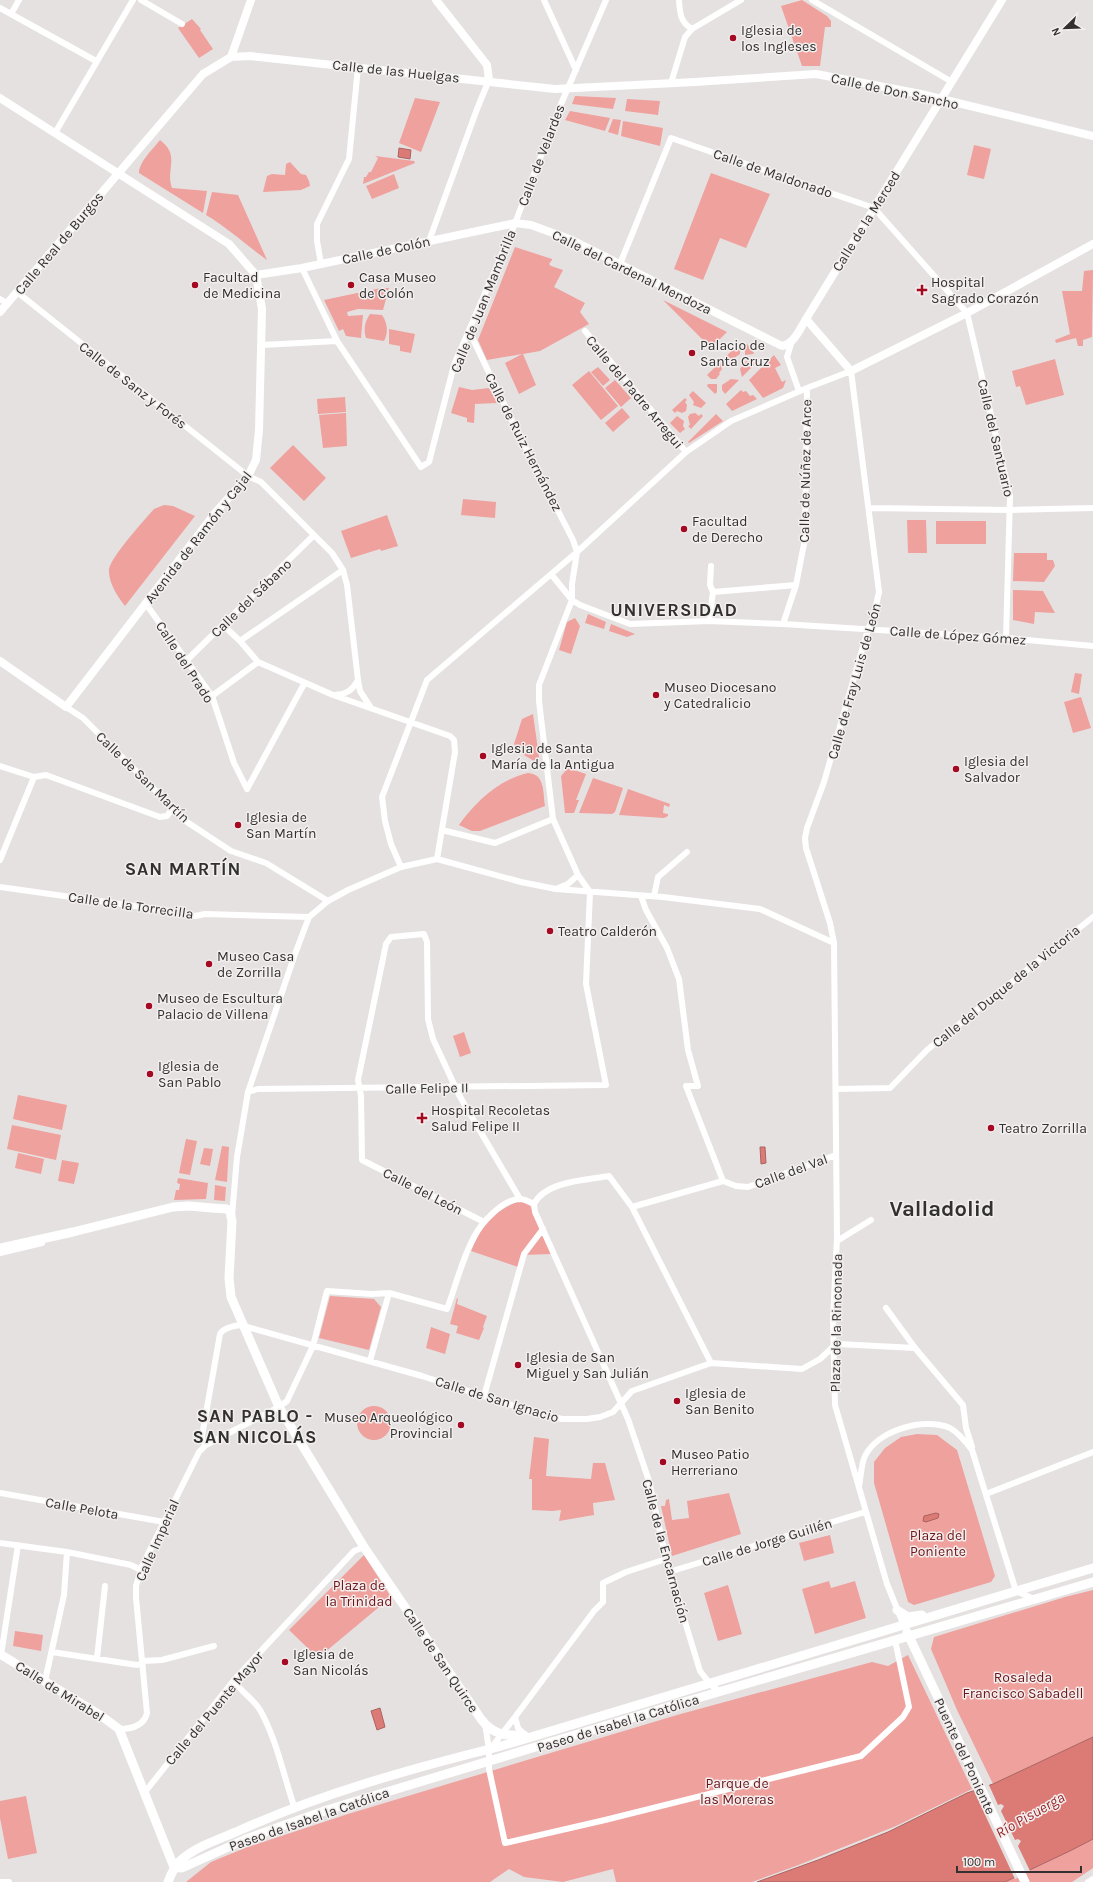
<svg xmlns="http://www.w3.org/2000/svg" width="1093" height="1882" font-family="Karla,sans-serif">
<style>
.green{fill:#eea19d}
.water{fill:#dc7b76;stroke:#a96461}
.pier{fill:#e6e1e1}
.lines{fill:none;stroke-linecap:round;stroke-linejoin:round}
.minor{stroke:#fff;stroke-width:6}
.tertiary{stroke:#fff;stroke-width:8}
.secondary{stroke:#fff;stroke-width:9}
.poi-dot{fill:#a40921;stroke:#f3efee;stroke-width:1.5}
.labels{text-anchor:middle;stroke-width:3;stroke-linejoin:round;paint-order:stroke}
.poi-label{font-size:14px;fill:#323030;stroke:#f3efee;text-anchor:start}
.street-label{font-size:14px;fill:#323030;stroke:#f3efee}
.park-label{font-size:14px;fill:#6d151a;stroke:#f3efee}
.water-label{font-size:15px;font-style:italic;fill:#99252a;stroke:#f3efee}
.district-label{font-size:18px;font-weight:bold;letter-spacing:1px;fill:#323030;stroke:#f3efee}
.town-label{font-size:22px;font-weight:bold;fill:#323030;stroke:#f3efee}
</style>
<rect width="100%" height="100%" fill="#e6e1e1"/>
<path class="green" d="M 802,0 L 827,16 L 831,21 L 831,27 L 825,27 L 820,66 L 802,66 L 781,6 Z
M 192,19 L 201,29 L 200,30 L 213,49 L 199,58 L 178,28 Z
M 575,96 L 616,98 L 613,109 L 572,104 Z
M 415,98 L 440,102 L 421,152 L 399,143 Z
M 627,99 L 660,101 L 658,115 L 625,111 Z
M 570,111 L 610,118 L 605,131 L 565,120 Z
M 613,119 L 621,120 L 618,135 L 608,132 Z
M 623,121 L 663,128 L 660,146 L 621,136 Z
M 160,140 C 181,156 165,169 172,188 L 207,191 L 203,213 L 139,173 C 139,162 153,149 160,140 Z
M 974,145 L 991,149 L 984,179 L 967,175 Z
M 375,156 L 414,161 L 415,163 L 363,184 L 364,177 L 366,177 L 369,172 L 371,172 L 378,158 Z
M 290,162 L 301,174 L 306,175 L 309,181 L 310,186 L 301,190 L 263,192 L 267,176 L 272,174 L 285,175 L 286,164 Z
M 711,173 L 770,194 L 746,248 L 720,238 L 703,280 L 674,269 Z
M 394,174 L 399,188 L 372,199 L 366,186 Z
M 212,192 L 238,195 L 267,260 C 246,245 228,228 206,215 Z
M 515,247 L 552,259 L 552,260 L 549,264 L 551,266 L 563,270 L 554,287 L 585,303 L 580,312 L 589,324 L 540,351 L 523,354 L 536,385 L 519,394 L 505,363 L 522,354 L 487,360 L 478,340 Z
M 1093,270 L 1092,337 L 1083,340 L 1083,346 L 1078,346 L 1076,338 L 1056,343 L 1055,340 L 1070,334 L 1062,291 L 1082,291 L 1084,271 Z
M 381,288 L 389,288 L 383,310 L 358,309 L 347,312 L 348,316 L 363,315 L 361,338 L 346,336 L 343,329 L 339,331 L 324,300 Z
M 663,300 L 727,332 L 711,348 Z
M 370,314 L 382,315 C 387,322 389,332 384,341 L 366,338 C 363,329 365,321 370,314 Z
M 389,329 L 415,334 L 411,353 L 400,351 L 400,346 L 389,344 Z
M 747,344 L 754,353 L 753,354 L 745,355 L 745,346 Z
M 737,346 L 740,349 L 740,354 L 731,360 L 724,358 Z
M 774,355 L 781,365 L 775,368 L 782,382 L 786,380 L 783,388 L 763,398 L 749,380 Z
M 1055,359 L 1064,395 L 1026,405 L 1020,386 L 1016,387 L 1012,371 Z
M 747,360 L 751,360 L 755,364 L 742,377 L 740,369 Z
M 720,362 L 722,369 L 719,373 L 720,374 L 716,379 L 711,379 L 707,375 Z
M 598,367 L 610,380 L 603,386 L 591,372 Z
M 589,371 L 618,406 L 601,420 L 572,385 Z
M 731,379 L 739,380 L 725,394 L 722,390 L 722,385 Z
M 615,380 L 631,398 L 621,407 L 605,388 Z
M 708,384 L 717,384 L 717,392 L 715,394 L 707,386 Z
M 459,387 L 472,390 L 489,388 L 497,403 L 475,404 L 474,423 L 467,422 L 467,418 L 451,413 Z
M 741,390 L 743,392 L 746,391 L 750,396 L 753,395 L 757,399 L 732,411 L 726,404 Z
M 693,391 L 706,403 L 701,408 L 693,405 L 694,402 L 689,395 Z
M 345,397 L 346,412 L 318,414 L 317,399 Z
M 685,398 L 687,400 L 685,402 L 687,405 L 686,411 L 682,413 L 677,411 L 675,413 L 672,410 Z
M 622,408 L 630,417 L 613,432 L 605,423 Z
M 346,413 L 347,446 L 323,448 L 319,415 Z
M 695,413 L 699,416 L 701,414 L 703,416 L 691,429 L 688,426 L 690,425 L 688,417 L 690,414 Z
M 716,414 L 723,421 L 689,443 L 688,442 Z
M 677,416 L 684,421 L 683,426 L 685,429 L 680,433 L 670,423 Z
M 293,445 L 326,478 L 304,501 L 270,468 Z
M 463,499 L 496,502 L 495,518 L 461,515 Z
M 164,505 L 173,506 L 195,516 L 125,606 C 117,596 108,582 109,569 C 111,557 145,519 154,509 Z
M 387,515 L 398,546 L 381,551 L 380,549 L 351,558 L 341,531 Z
M 907,520 L 926,520 L 927,553 L 908,553 Z
M 936,521 L 986,521 L 986,544 L 936,544 Z
M 1014,553 L 1047,553 L 1047,560 L 1053,560 L 1055,566 L 1044,582 L 1013,581 Z
M 1013,590 L 1043,591 L 1055,613 L 1035,612 L 1034,624 L 1013,620 Z
M 588,614 L 606,622 L 604,629 L 585,623 Z
M 575,618 L 580,626 L 571,654 L 559,650 L 567,622 Z
M 611,624 L 635,634 L 627,637 L 609,631 Z
M 1075,673 L 1082,674 L 1079,694 L 1071,692 Z
M 1081,697 L 1091,728 L 1073,733 L 1064,702 Z
M 533,714 L 539,757 L 534,761 L 519,752 L 514,744 L 522,719 Z
M 568,768 L 586,774 L 576,800 L 579,800 L 574,813 L 565,813 L 561,776 Z
M 528,773 C 545,774 543,792 545,806 L 480,831 L 472,831 L 459,825 C 475,802 500,779 528,773 Z
M 593,778 L 623,788 L 615,812 L 612,814 L 579,813 Z
M 628,789 L 670,804 L 669,807 L 664,805 L 663,813 L 668,814 L 668,816 L 664,818 L 619,815 Z
M 464,1032 L 471,1053 L 460,1057 L 453,1036 Z
M 18,1095 L 67,1105 L 62,1130 L 13,1119 Z
M 12,1125 L 61,1135 L 56,1160 L 7,1149 Z
M 186,1139 L 197,1141 L 190,1175 L 179,1173 Z
M 222,1146 L 229,1147 L 227,1182 L 215,1180 Z
M 204,1148 L 213,1149 L 210,1166 L 200,1164 Z
M 18,1153 L 44,1159 L 41,1174 L 15,1168 Z
M 62,1160 L 79,1163 L 74,1184 L 58,1181 Z
M 178,1178 L 208,1183 L 206,1199 L 174,1200 L 176,1190 L 179,1190 L 180,1184 L 177,1183 Z
M 215,1185 L 226,1187 L 225,1201 L 214,1200 Z
M 519,1201 L 529,1203 L 552,1254 L 522,1255 L 518,1267 L 471,1251 C 483,1224 491,1213 519,1201 Z
M 330,1296 L 374,1299 L 381,1307 L 369,1350 L 319,1338 Z
M 457,1298 L 458,1299 L 457,1304 L 487,1316 L 483,1327 L 484,1328 L 479,1340 L 456,1333 L 458,1326 L 450,1324 Z
M 431,1327 L 450,1334 L 445,1354 L 426,1348 Z
M357 1423a17 17 0 1 1 34 0a17 17 0 1 1-34 0Z
M 917,1434 L 937,1435 L 957,1450 L 995,1576 L 991,1582 L 914,1605 L 908,1602 L 874,1483 L 874,1462 L 885,1448 L 901,1437 Z
M 534,1437 L 549,1439 L 546,1476 L 591,1479 L 593,1463 L 605,1463 L 615,1500 L 593,1503 L 594,1515 L 559,1521 L 561,1510 L 552,1511 L 532,1510 L 532,1479 L 529,1479 Z
M 729,1493 L 741,1534 L 672,1556 L 661,1506 L 665,1506 L 666,1500 L 669,1499 L 672,1520 L 689,1518 L 687,1501 Z
M 830,1535 L 834,1553 L 804,1561 L 799,1543 Z
M 364,1555 L 391,1597 L 318,1658 L 289,1630 Z
M 829,1581 L 831,1588 L 855,1581 L 866,1618 L 815,1634 L 802,1589 Z
M 728,1585 L 742,1634 L 718,1641 L 704,1593 Z
M 1093,1590 L 1093,1737 L 993,1784 L 957,1710 L 931,1649 L 934,1637 L 1065,1597 Z
M 15,1631 L 43,1635 L 41,1651 L 13,1646 Z
M 908,1655 L 972,1789 L 896,1826 L 796,1866 L 752,1882 L 616,1882 L 613,1869 L 563,1882 L 524,1877 L 509,1869 L 490,1882 L 186,1882 L 211,1862 L 245,1848 L 348,1814 L 677,1715 L 872,1662 L 888,1666 Z
M 26,1796 L 37,1853 L 8,1859 L 0,1818 L 0,1801 Z
M 1093,1839 L 1093,1868 L 1072,1882 L 1005,1882 C 1034,1867 1064,1855 1093,1839 Z"/>
<path class="water" d="M 399,148 L 411,150 L 410,159 L 398,157 Z
M 760,1147 L 765,1147 L 766,1163 L 761,1164 Z
M 936,1513 L 939,1514 L 938,1518 L 926,1522 L 923,1521 L 924,1516 Z
M 380,1708 L 385,1727 L 377,1730 L 371,1711 Z
M 1093,1737 L 1093,1839 C 1064,1855 1034,1867 1005,1882 L 757,1882 L 818,1860 L 888,1832 L 967,1793 L 993,1784 Z"/>
<path class="pier" d="M 988,1783 L 998,1805 L 1001,1804 L 1004,1806 L 1001,1811 L 1015,1840 L 1018,1839 L 1021,1841 L 1018,1846 L 1030,1871 L 1015,1879 L 973,1789 Z"/>
<g class="lines">
<path class="minor" d="M 141,0 L 182,24
M 544,0 L 576,70
M 679,0 C 680,13 680,22 692,29
M 812,0 L 952,82
M 0,8 L 96,61
M 11,14 L 19,0
M 671,83 L 685,37 L 692,29 L 741,0
M 55,133 L 133,0
M 429,241 L 477,109 L 489,80
M 321,264 L 317,241 L 317,224 L 349,159 L 358,67
M 620,264 L 671,138 L 874,208 L 967,313 L 1010,496 L 1006,638
M 302,268 L 337,341 L 421,467 L 429,462 L 454,365 L 512,231 L 561,104 L 606,0
M 17,292 L 248,476 L 261,482 L 332,553 L 343,570 L 347,585 L 358,680 L 360,691 L 371,708
M 0,299 L 7,303
M 585,331 L 686,452
M 470,333 L 515,427 L 573,540 L 577,552 L 572,584 L 572,600 L 539,685 L 539,701 L 553,819 L 578,875 L 590,892
M 791,344 L 787,357 L 799,391
M 262,345 L 337,341
M 869,508 L 1010,510 L 1093,508
M 551,574 L 572,600 L 580,605 L 630,624 L 709,621 L 783,624 L 1006,638 L 1093,646
M 713,592 L 796,585
M 146,604 L 212,696 L 234,763 L 247,789
M 709,621 L 713,592 L 710,585 L 711,566
M 783,624 L 796,585 L 805,539 L 807,388
M 223,625 L 240,641 L 258,662 L 333,695 L 450,736 L 454,740 L 455,752 L 437,859
M 240,641 L 343,570
M 187,660 L 314,535
M 335,695 C 346,694 352,691 358,680
M 212,696 L 258,662
M 66,707 L 83,718 L 187,822 L 231,851 L 266,863 L 328,901
M 0,766 L 34,777 L 46,775 L 160,817 L 167,816 L 172,809
M 247,789 L 304,684
M 442,830 L 495,843 L 553,819
M 0,860 L 34,777
M 401,867 L 391,844 L 385,821 L 382,797 L 427,680 L 577,552 L 686,452 L 731,421 L 807,388 L 851,371 L 879,592 L 873,619 L 868,629 L 824,782 L 807,828 L 805,838 L 806,848 L 830,923 L 834,943 L 837,1238 L 833,1319 L 835,1405 L 887,1584 L 904,1626
M 0,887 L 163,910 L 195,916 L 205,914 L 309,917
M 558,888 L 568,884 L 578,875
M 641,896 L 646,910 L 667,948 L 679,979 L 688,1050 L 698,1086 L 686,1086 L 723,1181
M 654,896 L 658,877 L 687,852
M 836,1089 L 890,1088 L 927,1050 L 1093,917
M 248,1092 L 258,1089 L 606,1085 L 586,984 L 590,892
M 723,1181 L 736,1186 L 748,1187 L 836,1155
M 534,1204 L 535,1212 L 628,1419 L 649,1481 L 666,1559 L 700,1671 L 711,1685 L 721,1692
M 534,1204 C 545,1181 587,1180 609,1176 L 632,1207 L 711,1363
M 632,1207 L 723,1181
M 232,1216 L 237,1157 L 248,1092 L 295,954 L 309,917 L 328,901 L 348,890 L 401,867 L 437,859 L 521,882 L 556,889 L 663,897 L 760,909 L 834,943
M 484,1222 L 362,1160 L 361,1096 L 358,1080 L 386,944 L 391,937 L 424,934 L 427,942 L 428,1019 L 433,1039 L 459,1095 L 520,1199
M 837,1241 L 871,1220
M 0,1253 L 42,1243
M 886,1308 L 915,1348 L 963,1405 L 966,1428 L 972,1447
M 370,1361 L 389,1293
M 484,1396 L 524,1254 L 543,1229
M 206,1445 L 202,1440 L 202,1436 L 220,1334 C 223,1328 233,1326 240,1325 L 422,1376 L 533,1412 L 562,1419 L 587,1419 L 600,1417 L 613,1412 L 632,1391 L 711,1363 L 802,1369 L 820,1359 L 834,1346 L 838,1344 L 915,1348
M 859,1486 C 861,1477 861,1464 865,1456 C 878,1430 924,1417 950,1428 C 959,1433 966,1442 972,1450 L 1016,1591 L 1034,1599
M 0,1493 L 164,1522
M 986,1494 L 1093,1452
M 0,1543 L 67,1552 L 131,1565 L 141,1570
M 669,1572 L 865,1512
M 52,1652 L 137,1665 L 143,1663
M 1,1655 L 18,1545
M 97,1658 L 105,1586
M 142,1661 L 162,1660 L 214,1646
M 234,1680 C 240,1692 253,1698 260,1710 C 276,1738 283,1773 293,1803 L 293,1808
M 45,1681 L 64,1595 L 67,1552
M 485,1724 L 489,1749 L 489,1769 L 505,1843 L 605,1820 L 861,1756 L 903,1717 L 909,1707 L 895,1640
M 119,1729 C 131,1729 144,1726 147,1713 L 136,1598 L 136,1586 L 142,1566 L 199,1452 L 206,1445 L 279,1407 L 287,1401 L 313,1346 L 327,1291 L 372,1294 L 389,1293 L 447,1309 C 456,1285 462,1259 474,1237 C 481,1223 503,1199 520,1199 C 524,1199 530,1202 534,1204
M 525,1735 L 518,1728 L 515,1717 L 594,1611 L 603,1602 L 603,1583 L 626,1572 L 666,1559
M 491,1748 L 515,1717
M 145,1792 L 234,1680 L 354,1551 L 364,1547
M 0,1882 L 9,1882
M 1088,1882 L 1093,1879"/>
<path class="tertiary" d="M 436,0 L 487,65 L 489,80
M 231,57 L 251,0
M 0,98 L 229,244 L 256,275 L 262,309 L 259,430 L 256,460 L 248,476 L 216,512 L 66,707 L 0,661
M 256,275 L 302,268 L 515,223 L 531,225 L 572,240 L 782,346 C 794,344 800,329 806,319 L 1002,0
M 0,312 L 203,74 L 231,57 L 250,56 L 555,89 L 695,82 L 816,74 L 921,94 L 1093,136
M 806,319 L 851,371 L 967,313 L 1093,244"/>
<path class="secondary" d="M 0,1248 L 73,1232 L 173,1207 L 189,1206 L 212,1208 L 227,1209 L 230,1212 L 232,1221 L 229,1278 L 231,1297 L 279,1407 L 364,1547 L 481,1719 C 493,1735 505,1736 524,1735
M 897,1610 L 908,1617 L 922,1615
M 907,1632 L 1025,1882
M 0,1654 L 100,1715 L 119,1729 L 174,1867
M 174,1867 L 182,1868 L 246,1839 L 327,1810 L 681,1703 L 1093,1582
M 168,1882 C 171,1874 174,1867 180,1861 C 195,1847 217,1840 236,1832 C 320,1794 409,1769 498,1747 L 1093,1568"/>
</g>
<g class="poi-dot">
<circle cx="733" cy="38" r="4"/>
<circle cx="195" cy="285" r="4"/>
<circle cx="351" cy="285" r="4"/>
<path d="M920 284h4v4h4v4h-4v4h-4v-4h-4v-4h4z"/>
<circle cx="692" cy="353" r="4"/>
<circle cx="684" cy="529" r="4"/>
<circle cx="656" cy="695" r="4"/>
<circle cx="483" cy="756" r="4"/>
<circle cx="956" cy="769" r="4"/>
<circle cx="238" cy="825" r="4"/>
<circle cx="550" cy="931" r="4"/>
<circle cx="209" cy="964" r="4"/>
<circle cx="149" cy="1006" r="4"/>
<circle cx="150" cy="1074" r="4"/>
<path d="M420 1112h4v4h4v4h-4v4h-4v-4h-4v-4h4z"/>
<circle cx="991" cy="1128" r="4"/>
<circle cx="518" cy="1365" r="4"/>
<circle cx="677" cy="1401" r="4"/>
<circle cx="461" cy="1425" r="4"/>
<circle cx="663" cy="1462" r="4"/>
<circle cx="285" cy="1662" r="4"/>
</g>
<g class="labels">
<g class="poi-label">
<text x="741" y="35">Iglesia de<tspan x="741" dy="16">los Ingleses</tspan></text>
<text x="203" y="282">Facultad<tspan x="203" dy="16">de Medicina</tspan></text>
<text x="359" y="282">Casa Museo<tspan x="359" dy="16">de Colón</tspan></text>
<text x="931" y="287">Hospital<tspan x="931" dy="16">Sagrado Corazón</tspan></text>
<text x="700" y="350">Palacio de<tspan x="700" dy="16">Santa Cruz</tspan></text>
<text x="692" y="526">Facultad<tspan x="692" dy="16">de Derecho</tspan></text>
<text x="664" y="692">Museo Diocesano<tspan x="664" dy="16">y Catedralicio</tspan></text>
<text x="491" y="753">Iglesia de Santa<tspan x="491" dy="16">María de la Antigua</tspan></text>
<text x="964" y="766">Iglesia del<tspan x="964" dy="16">Salvador</tspan></text>
<text x="246" y="822">Iglesia de<tspan x="246" dy="16">San Martín</tspan></text>
<text x="558" y="936">Teatro Calderón</text>
<text x="217" y="961">Museo Casa<tspan x="217" dy="16">de Zorrilla</tspan></text>
<text x="157" y="1003">Museo de Escultura<tspan x="157" dy="16">Palacio de Villena</tspan></text>
<text x="158" y="1071">Iglesia de<tspan x="158" dy="16">San Pablo</tspan></text>
<text x="431" y="1115">Hospital Recoletas<tspan x="431" dy="16">Salud Felipe II</tspan></text>
<text x="999" y="1133">Teatro Zorrilla</text>
<text x="526" y="1362">Iglesia de San<tspan x="526" dy="16">Miguel y San Julián</tspan></text>
<text x="685" y="1398">Iglesia de<tspan x="685" dy="16">San Benito</tspan></text>
<text x="453" y="1422" text-anchor="end">Museo Arqueológico<tspan x="453" dy="16">Provincial</tspan></text>
<text x="671" y="1459">Museo Patio<tspan x="671" dy="16">Herreriano</tspan></text>
<text x="293" y="1659">Iglesia de<tspan x="293" dy="16">San Nicolás</tspan></text>
</g>
<g class="street-label">
<text transform="translate(396 71) rotate(6)" y="5">Calle de las Huelgas</text>
<text transform="translate(895 91) rotate(12)" y="5">Calle de Don Sancho</text>
<text transform="translate(541 155) rotate(-69)" y="5">Calle de Velardes</text>
<text transform="translate(773 173) rotate(19)" y="5">Calle de Maldonado</text>
<text transform="translate(866 221) rotate(-58)" y="5">Calle de la Merced</text>
<text transform="translate(59 243) rotate(-50)" y="5">Calle Real de Burgos</text>
<text transform="translate(386 250) rotate(-12)" y="5">Calle de Colón</text>
<text transform="translate(632 272) rotate(26)" y="5">Calle del Cardenal Mendoza</text>
<text transform="translate(483 301) rotate(-68)" y="5">Calle de Juan Mambrilla</text>
<text transform="translate(133 385) rotate(38)" y="5">Calle de Sanz y Forés</text>
<text transform="translate(635 392) rotate(50)" y="5">Calle del Padre Arregui</text>
<text transform="translate(996 438) rotate(77)" y="5">Calle del Santuario</text>
<text transform="translate(524 442) rotate(63)" y="5">Calle de Ruiz Hernández</text>
<text transform="translate(805 471) rotate(-89)" y="5">Calle de Núñez de Arce</text>
<text transform="translate(198 537) rotate(-52)" y="5">Avenida de Ramón y Cajal</text>
<text transform="translate(251 598) rotate(-44)" y="5">Calle del Sábano</text>
<text transform="translate(958 635) rotate(4)" y="5">Calle de López Gómez</text>
<text transform="translate(185 662) rotate(57)" y="5">Calle del Prado</text>
<text transform="translate(854 681) rotate(-74)" y="5">Calle de Fray Luis de León</text>
<text transform="translate(143 777) rotate(44)" y="5">Calle de San Martín</text>
<text transform="translate(131 905) rotate(8)" y="5">Calle de la Torrecilla</text>
<text transform="translate(1006 986) rotate(-39)" y="5">Calle del Duque de la Victoria</text>
<text transform="translate(427 1088) rotate(-1)" y="5">Calle Felipe II</text>
<text transform="translate(791 1171) rotate(-20)" y="5">Calle del Val</text>
<text transform="translate(423 1191) rotate(27)" y="5">Calle del León</text>
<text transform="translate(836 1323) rotate(-89)" y="5">Plaza de la Rinconada</text>
<text transform="translate(497 1399) rotate(17)" y="5">Calle de San Ignacio</text>
<text transform="translate(82 1508) rotate(10)" y="5">Calle Pelota</text>
<text transform="translate(157 1540) rotate(-66)" y="5">Calle Imperial</text>
<text transform="translate(767 1542) rotate(-17)" y="5">Calle de Jorge Guillén</text>
<text transform="translate(666 1551) rotate(75)" y="5">Calle de la Encarnación</text>
<text transform="translate(441 1660) rotate(56)" y="5">Calle de San Quirce</text>
<text transform="translate(60 1691) rotate(32)" y="5">Calle de Mirabel</text>
<text transform="translate(214 1708) rotate(-50)" y="5">Calle del Puente Mayor</text>
<text transform="translate(618 1723) rotate(-17)" y="5">Paseo de Isabel la Católica</text>
<text transform="translate(965 1756) rotate(65)" y="5">Puente del Poniente</text>
<text transform="translate(309 1819) rotate(-19)" y="5">Paseo de Isabel la Católica</text>
</g>
<g class="park-label">
<text x="938" y="1540">Plaza del<tspan x="938" dy="16">Poniente</tspan></text>
<text x="359" y="1590">Plaza de<tspan x="359" dy="16">la Trinidad</tspan></text>
<text x="1023" y="1682">Rosaleda<tspan x="1023" dy="16">Francisco Sabadell</tspan></text>
<text x="737" y="1788">Parque de<tspan x="737" dy="16">las Moreras</tspan></text>
</g>
<g class="water-label">
<text transform="translate(1030 1815) rotate(-30)" y="5">Río Pisuerga</text>
</g>
<g class="district-label">
<text x="674" y="616">UNIVERSIDAD</text>
<text x="183" y="875">SAN MARTÍN</text>
<text x="255" y="1422">SAN PABLO -<tspan x="255" dy="21">SAN NICOLÁS</tspan></text>
</g>
<g class="town-label">
<text x="942" y="1216">Valladolid</text>
</g>
</g>
<g transform="translate(1065 28) rotate(247)" stroke="#f3efee" stroke-width="3" paint-order="stroke">
<path d="M0-3L7 15L0 10L-7 15Z" fill="#323030"/>
<text y="-6" font-size="11" font-weight="bold" text-anchor="middle" fill="#323030">N</text>
</g>
<path d="M957 1866v6h124v-6" fill="none" stroke="#323030" stroke-width="2"/>
<text x="963" y="1866" font-size="12" fill="#323030" stroke="#f3efee" stroke-width="3" paint-order="stroke">100 m</text>
</svg>
